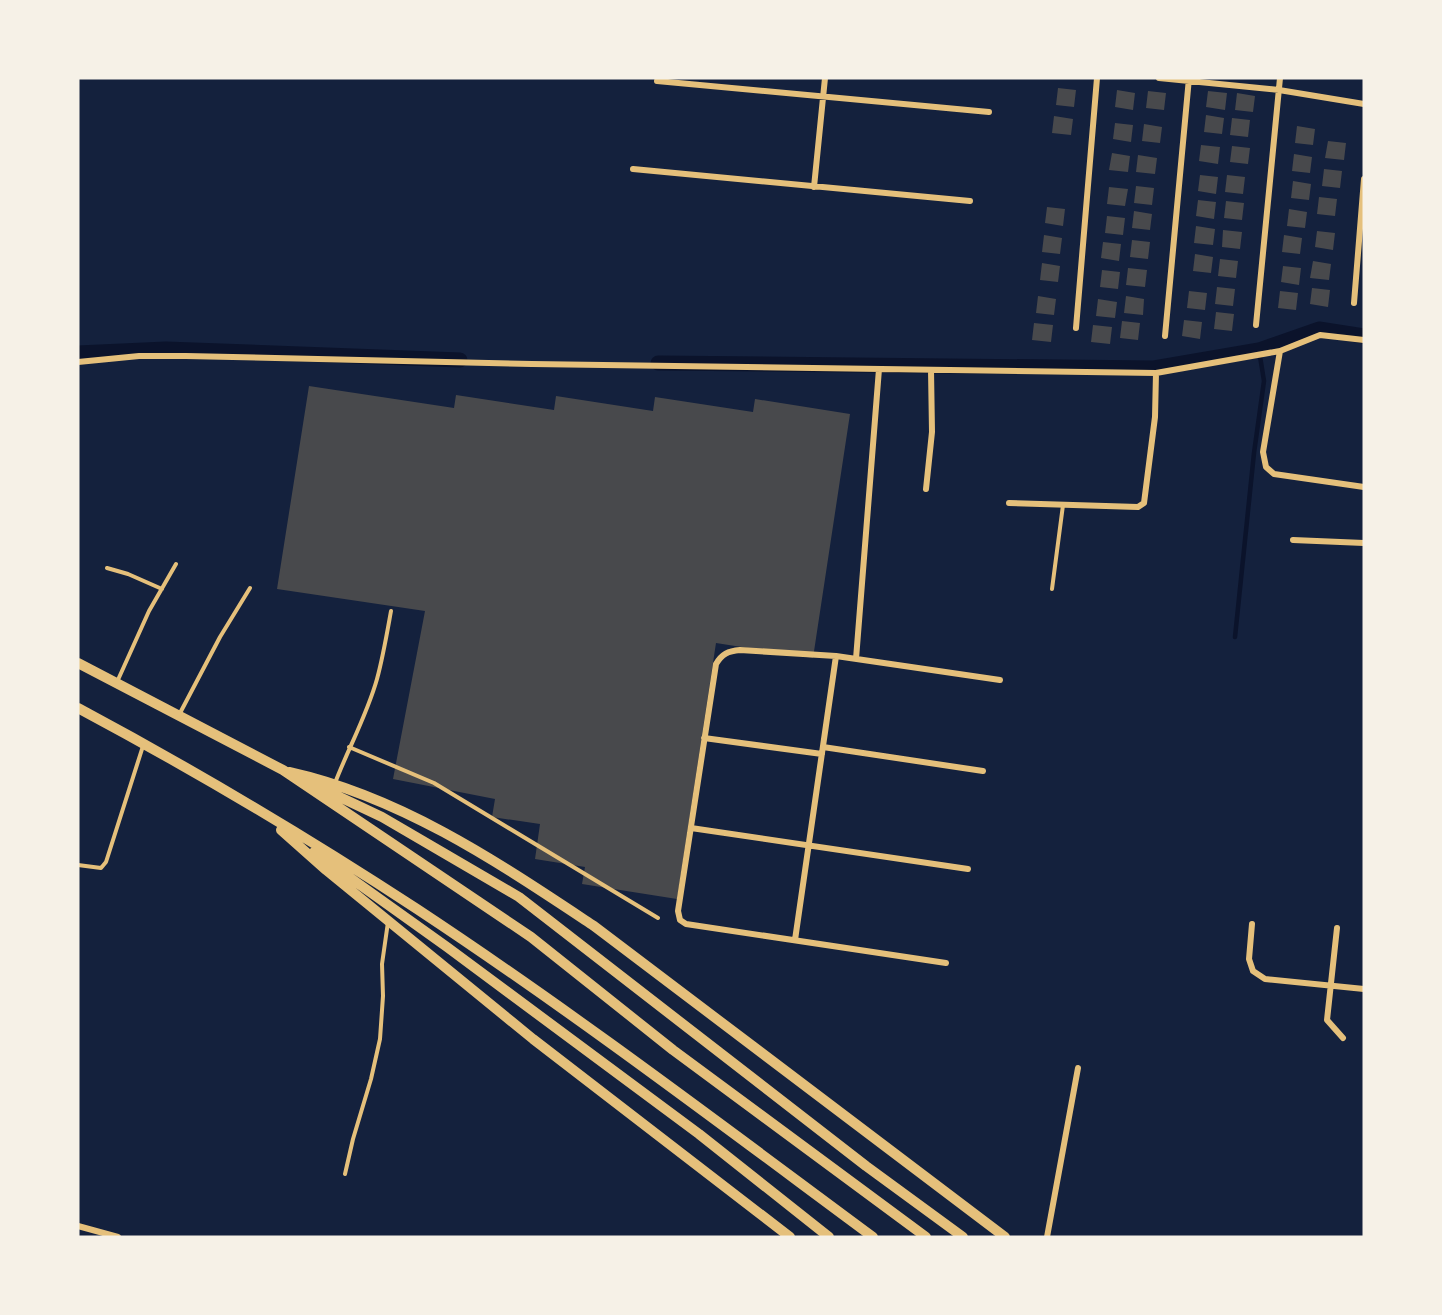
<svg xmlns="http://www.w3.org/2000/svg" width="1442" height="1315" font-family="Montserrat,sans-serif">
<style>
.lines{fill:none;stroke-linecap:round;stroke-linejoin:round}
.stream{stroke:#0b132b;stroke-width:4.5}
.canal{stroke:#0b132b;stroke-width:15}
.building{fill:#48494c}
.service{stroke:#e5c07b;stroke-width:4}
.minor{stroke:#e5c07b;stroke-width:6}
.primary{stroke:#e5c07b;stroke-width:10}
</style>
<rect width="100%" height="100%" fill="#14213d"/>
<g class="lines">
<path class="stream" d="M 1235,637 L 1254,453 L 1264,381 L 1259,350"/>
<path class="canal" d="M 78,353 L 166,349 L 460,360
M 658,363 L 1154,368 L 1259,350 L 1319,329 L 1364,336"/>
</g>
<path class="building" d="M 1058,88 L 1076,90 L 1074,107 L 1056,105 Z
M 1117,90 L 1135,93 L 1133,110 L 1115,107 Z
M 1148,91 L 1166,93 L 1164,110 L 1146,108 Z
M 1208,91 L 1227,93 L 1225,110 L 1206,107 Z
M 1237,93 L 1255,96 L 1253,112 L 1235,110 Z
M 1206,115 L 1224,118 L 1222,134 L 1204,132 Z
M 1054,116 L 1073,119 L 1071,135 L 1052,133 Z
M 1232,118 L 1250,120 L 1248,137 L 1230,135 Z
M 1115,123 L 1133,125 L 1131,142 L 1113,139 Z
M 1144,124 L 1162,127 L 1160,143 L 1142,141 Z
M 1297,126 L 1315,129 L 1313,145 L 1295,143 Z
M 1328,141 L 1346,143 L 1344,160 L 1325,158 Z
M 1201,145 L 1220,147 L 1218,164 L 1199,161 Z
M 1232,146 L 1250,148 L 1248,164 L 1230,162 Z
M 1112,153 L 1130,156 L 1128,172 L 1109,170 Z
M 1294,154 L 1312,157 L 1310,173 L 1292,171 Z
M 1138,155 L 1157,158 L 1155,174 L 1136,172 Z
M 1324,169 L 1342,171 L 1340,188 L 1322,186 Z
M 1200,175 L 1218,177 L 1216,194 L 1198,191 Z
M 1227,175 L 1245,177 L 1243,194 L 1225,192 Z
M 1293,181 L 1311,184 L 1309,200 L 1291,198 Z
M 1136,186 L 1154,188 L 1152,205 L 1134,203 Z
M 1109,187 L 1128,189 L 1125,206 L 1107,204 Z
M 1319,197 L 1337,199 L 1335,216 L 1317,214 Z
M 1198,200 L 1216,202 L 1214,219 L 1196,216 Z
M 1226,201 L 1244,203 L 1242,220 L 1224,218 Z
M 1047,207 L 1065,209 L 1063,226 L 1045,223 Z
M 1289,209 L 1307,212 L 1305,228 L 1287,226 Z
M 1134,211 L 1152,214 L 1150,230 L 1132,228 Z
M 1107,216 L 1125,218 L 1123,235 L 1105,233 Z
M 1196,226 L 1215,229 L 1213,245 L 1194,243 Z
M 1223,230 L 1242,232 L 1240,249 L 1222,247 Z
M 1317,231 L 1335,233 L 1333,250 L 1315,247 Z
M 1044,235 L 1062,238 L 1060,254 L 1042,252 Z
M 1284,235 L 1302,238 L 1300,254 L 1282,252 Z
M 1132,240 L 1150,242 L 1148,259 L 1130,257 Z
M 1103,242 L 1121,244 L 1119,261 L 1101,258 Z
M 1195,254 L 1213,257 L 1211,273 L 1193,271 Z
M 1220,259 L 1238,261 L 1236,278 L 1218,276 Z
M 1313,261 L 1331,264 L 1329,280 L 1310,278 Z
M 1042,263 L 1060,266 L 1058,282 L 1040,280 Z
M 1283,266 L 1301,268 L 1299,285 L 1281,282 Z
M 1128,268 L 1147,270 L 1145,287 L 1126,285 Z
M 1102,270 L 1120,272 L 1118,289 L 1100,287 Z
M 1217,287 L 1235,289 L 1233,306 L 1215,304 Z
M 1312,288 L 1330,290 L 1328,307 L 1310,304 Z
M 1189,291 L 1207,293 L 1205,310 L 1187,308 Z
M 1280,291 L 1298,293 L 1296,310 L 1278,308 Z
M 1038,296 L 1056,299 L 1054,315 L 1036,313 Z
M 1126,296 L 1144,299 L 1143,315 L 1124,313 Z
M 1098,299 L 1117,302 L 1115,318 L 1096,316 Z
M 1216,312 L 1234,314 L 1232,331 L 1214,329 Z
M 1184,320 L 1202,322 L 1200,339 L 1182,336 Z
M 1122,321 L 1140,323 L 1138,340 L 1120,338 Z
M 1034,323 L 1053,325 L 1051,342 L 1032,340 Z
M 1093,325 L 1112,327 L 1110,344 L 1091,342 Z
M 309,386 L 454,408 L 456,395 L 554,410 L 556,396 L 653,411 L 655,397 L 753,412 L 755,399 L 850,414 L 813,658 L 716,643 L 677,899 L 582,884 L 585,867 L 535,859 L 540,824 L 492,817 L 495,799 L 393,779 L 425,611 L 277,589 Z"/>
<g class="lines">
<path class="service" d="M 107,568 L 128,574 L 162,589
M 1052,589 L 1063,505
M 117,682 L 149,611 L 176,564
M 179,715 L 220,637 L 250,588
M 349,747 L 434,783 L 658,918
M 335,783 C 348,749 367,715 377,679 C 383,657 387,633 391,611
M 78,865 L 101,868 L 106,862 L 143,746
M 345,1174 L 353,1139 L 371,1079 L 380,1039 L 383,996 L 382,964 L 388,922"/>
<path class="minor" d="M 1159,78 L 1279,90 L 1364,104
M 657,81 L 989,112
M 633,169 L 970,201
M 814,187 L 825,78
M 1354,303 L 1364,179
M 1256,325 L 1280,78
M 1076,328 L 1097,78
M 1165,336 L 1189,78
M 1280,351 L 1263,452 L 1266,467 L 1274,474 L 1364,487
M 78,362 L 139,356 L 186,356 L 532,364 L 1156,373 L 1280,351 L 1320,335 L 1364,340
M 926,489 L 932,432 L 931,370
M 1009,503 L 1138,507 L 1144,503 L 1155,417 L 1156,373
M 1293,540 L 1364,543
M 856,659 L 879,369
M 704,738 L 822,754
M 823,747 L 983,771
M 691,828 L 968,869
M 1252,924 L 1249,959 L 1253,971 L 1265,979 L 1364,989
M 1337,928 L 1327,1020 L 1343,1038
M 795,940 L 836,656
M 946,963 L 686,924 L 680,920 L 678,911 L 716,664 C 722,654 728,651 740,650 L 836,656 L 1000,680
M 78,1226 L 118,1237
M 1047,1237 L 1078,1068"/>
<path class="primary" d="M 78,663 L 283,770 L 531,937 L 673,1050 L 926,1237
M 78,708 C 194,770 307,837 417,909 C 573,1012 723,1126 873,1237
M 289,772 C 402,797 499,863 594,926 L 1005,1237
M 310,783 L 382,817 L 519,897 L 866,1166 L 963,1237
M 281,830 L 326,870 L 533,1039 L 790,1237
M 314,852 L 447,947 L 699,1134 L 829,1237"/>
</g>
<rect width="1442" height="1315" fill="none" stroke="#f6f1e7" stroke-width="159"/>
</svg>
